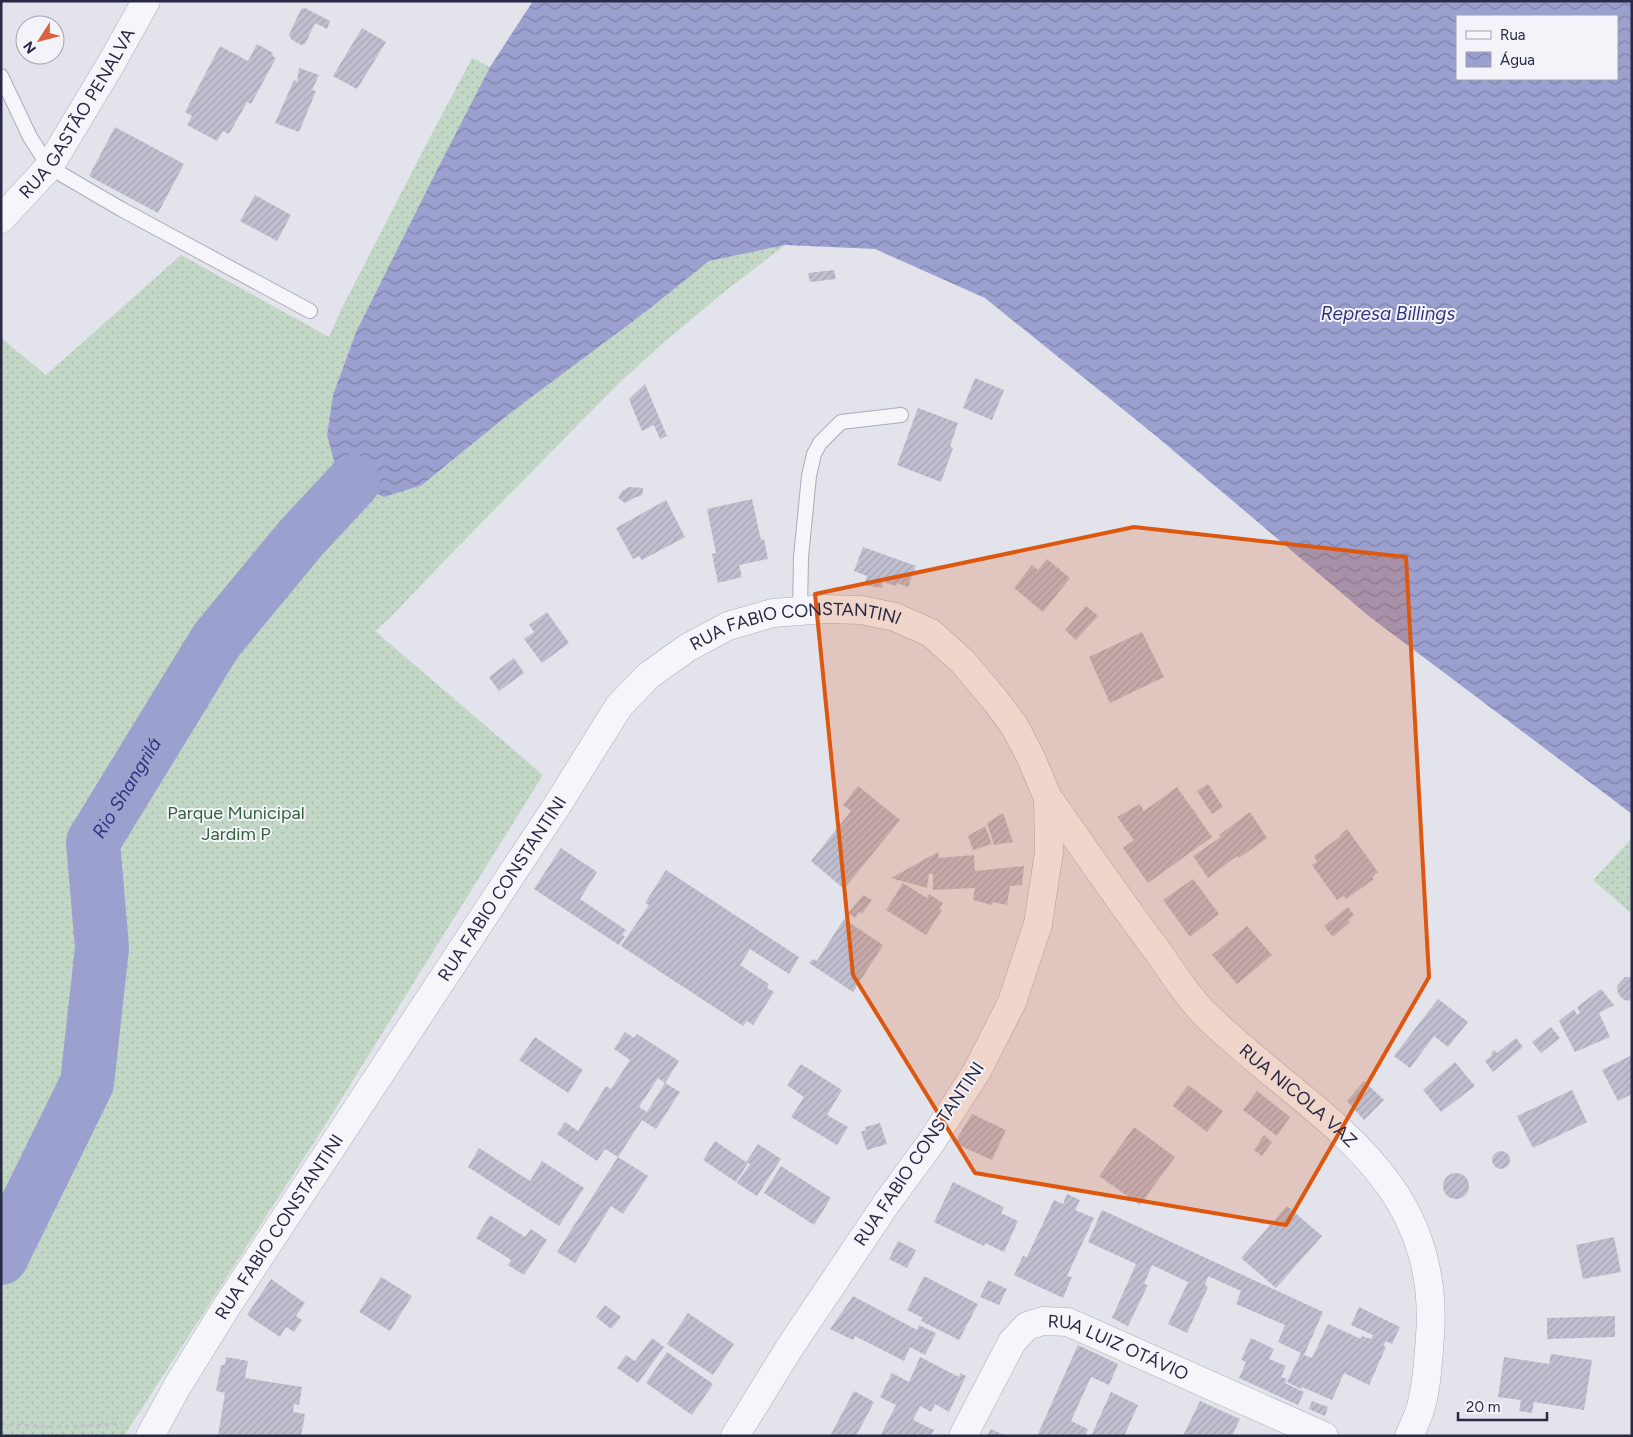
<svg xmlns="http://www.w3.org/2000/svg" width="1633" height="1437" font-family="Figtree,sans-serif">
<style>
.grass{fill:url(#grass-dots)}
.water{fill:url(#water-waves);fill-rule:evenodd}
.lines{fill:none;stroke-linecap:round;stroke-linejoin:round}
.river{stroke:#9ba0cf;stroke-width:54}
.building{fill:url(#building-hatch)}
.lane-casing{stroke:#ababba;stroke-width:16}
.street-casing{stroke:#ababba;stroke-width:29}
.path{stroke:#c1c1cb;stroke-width:3;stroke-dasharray:4 4;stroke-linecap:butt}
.lane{stroke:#f6f6fa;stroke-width:14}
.street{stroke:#f6f6fa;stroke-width:28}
.marked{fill:#de570f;fill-opacity:0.2;stroke:#de570f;stroke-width:4;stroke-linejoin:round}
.labels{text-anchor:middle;stroke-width:4;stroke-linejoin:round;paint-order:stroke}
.street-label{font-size:18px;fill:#292946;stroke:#f3f3f9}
.park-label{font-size:18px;fill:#35633e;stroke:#f3f3f9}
.water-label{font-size:19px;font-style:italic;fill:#2f347e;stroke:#f3f3f9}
</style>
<defs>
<pattern id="grass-dots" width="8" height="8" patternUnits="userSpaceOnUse" patternTransform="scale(1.25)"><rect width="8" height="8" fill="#c3d7c6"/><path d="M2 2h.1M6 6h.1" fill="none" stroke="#a8b9ab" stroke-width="1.8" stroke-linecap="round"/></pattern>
<pattern id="water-waves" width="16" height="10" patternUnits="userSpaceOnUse" patternTransform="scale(1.25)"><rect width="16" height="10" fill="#9ba0cf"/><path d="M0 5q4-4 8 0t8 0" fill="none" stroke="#7e82aa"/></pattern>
<pattern id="building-hatch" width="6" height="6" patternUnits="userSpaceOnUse" patternTransform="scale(1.25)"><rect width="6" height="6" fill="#c0bfcf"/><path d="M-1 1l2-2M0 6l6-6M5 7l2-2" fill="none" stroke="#a5a4b3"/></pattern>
</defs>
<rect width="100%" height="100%" fill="#e3e3ec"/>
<path class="grass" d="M 472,58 L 490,67 L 356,332 L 333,395 L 327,435 L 335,465 L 422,485 L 509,414 L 648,310 L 709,261 L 785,245 L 723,293 L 664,342 L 616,386 L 444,561 L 390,618 L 375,631 L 543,775 L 322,1130 L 124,1436 L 1,1436 L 1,338 L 46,375 L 181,255 L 329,337 L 342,308 L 427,143 Z
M 1632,838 L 1632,914 L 1593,880 Z"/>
<path class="water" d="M 533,1 L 1632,1 L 1632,814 L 1370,617 L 1156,436 L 985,298 L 875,249 L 785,245 L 709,261 L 648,310 L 509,414 L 422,485 L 384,497 L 353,482 L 335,465 L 327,435 L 333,395 L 356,332 L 435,174 L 490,67 ZM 1457,16 L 1617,16 L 1617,79 L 1457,79 Z"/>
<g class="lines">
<path class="river" id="s1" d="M 1,1258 L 87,1083 L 102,948 L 93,842 L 216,641 L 301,538 L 353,482"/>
</g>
<path class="building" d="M 305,8 L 330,21 L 327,29 L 315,23 L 305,44 L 301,45 L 291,39 L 289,35 L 301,9 Z
M 362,28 L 386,42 L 357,89 L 333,76 Z
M 257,44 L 273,53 L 272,56 L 276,58 L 251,104 L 247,102 L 229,134 L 223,131 L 217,141 L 187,125 L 192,116 L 185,112 L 220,46 L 248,61 Z
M 299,68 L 319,75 L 312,90 L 316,91 L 299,132 L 275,123 L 294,80 L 297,82 Z
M 115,127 L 184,164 L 158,213 L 89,176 Z
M 255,195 L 291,215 L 277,241 L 240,221 Z
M 834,270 L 836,279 L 810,282 L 808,273 Z
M 975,378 L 1004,390 L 992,420 L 963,408 Z
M 645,384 L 667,436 L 660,439 L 654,425 L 642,431 L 629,399 Z
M 918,408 L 958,423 L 950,446 L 953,448 L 941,482 L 897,465 Z
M 629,487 L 643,488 L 643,493 L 641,496 L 636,497 L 625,503 L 618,498 L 622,491 Z
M 752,499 L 761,540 L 764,539 L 768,559 L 739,565 L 742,577 L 718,583 L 712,554 L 716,553 L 707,509 Z
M 666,500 L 685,537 L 642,560 L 639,556 L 633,559 L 616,528 Z
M 863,547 L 916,566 L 908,587 L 897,583 L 896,586 L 883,582 L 882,588 L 864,585 L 867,576 L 854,571 Z
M 1047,559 L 1070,578 L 1043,612 L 1014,588 L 1032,565 L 1038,570 Z
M 1086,606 L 1098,616 L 1076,640 L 1065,630 Z
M 547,612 L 569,643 L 542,663 L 524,639 L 534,632 L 529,625 Z
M 1142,632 L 1164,677 L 1110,703 L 1089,657 Z
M 514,658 L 524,673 L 499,691 L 489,677 Z
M 1208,784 L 1223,807 L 1212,814 L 1197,791 Z
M 858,786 L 900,820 L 844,889 L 811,861 L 851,811 L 843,805 Z
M 1177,787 L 1212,837 L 1148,883 L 1123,848 L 1134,840 L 1117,817 L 1140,804 L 1144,811 Z
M 1250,812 L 1267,838 L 1239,858 L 1237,856 L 1208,878 L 1193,856 L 1221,837 L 1219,835 Z
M 1003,813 L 1013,842 L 994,845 L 987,823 Z
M 985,826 L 992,844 L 973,850 L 968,836 Z
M 1347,829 L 1378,872 L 1372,877 L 1374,879 L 1346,899 L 1344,896 L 1337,900 L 1312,865 L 1317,862 L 1314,856 L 1341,836 L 1340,835 Z
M 561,848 L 597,872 L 580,899 L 626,930 L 622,935 L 625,936 L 619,945 L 534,889 Z
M 938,852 L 939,858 L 974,855 L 975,871 L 1024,866 L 1022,885 L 1010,886 L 1007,905 L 993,902 L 992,905 L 973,900 L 975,888 L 933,890 L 933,874 L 929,874 L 927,888 L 891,878 Z
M 666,870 L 799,957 L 789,974 L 750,949 L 740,965 L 769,984 L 767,988 L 774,992 L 753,1025 L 747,1021 L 743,1026 L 621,946 L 649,905 L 645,903 Z
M 1193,879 L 1219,914 L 1190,937 L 1163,900 Z
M 903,883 L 927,898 L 929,894 L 943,903 L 939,909 L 942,910 L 926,935 L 886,910 Z
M 863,895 L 872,900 L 862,914 L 859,912 L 855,918 L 848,913 Z
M 1348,907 L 1354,915 L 1348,920 L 1350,922 L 1333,937 L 1324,926 Z
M 844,919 L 883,945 L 853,992 L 809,963 L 813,959 L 817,961 Z
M 1247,926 L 1272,955 L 1237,984 L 1212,955 Z
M 1625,977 L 1632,977 L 1632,1001 L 1624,1000 L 1618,994 L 1617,986 Z
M 1601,989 L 1614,1005 L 1599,1013 L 1610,1037 L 1575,1052 L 1559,1021 L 1574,1009 L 1577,1015 L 1580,1013 L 1577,1007 Z
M 1438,999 L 1468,1022 L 1448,1047 L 1434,1036 L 1410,1068 L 1394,1056 Z
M 1551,1027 L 1560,1038 L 1541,1053 L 1532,1042 Z
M 625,1032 L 634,1038 L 637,1034 L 679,1061 L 665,1083 L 658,1078 L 639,1107 L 647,1112 L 665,1083 L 680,1092 L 656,1129 L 642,1120 L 618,1157 L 605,1149 L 597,1161 L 557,1134 L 565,1122 L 578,1131 L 606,1086 L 611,1089 L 630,1060 L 614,1049 Z
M 535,1037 L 583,1070 L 568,1093 L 519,1060 Z
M 1516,1038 L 1523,1047 L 1493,1072 L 1485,1061 L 1492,1055 L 1491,1053 L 1494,1050 L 1497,1053 Z
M 1632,1055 L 1632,1094 L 1618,1101 L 1602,1070 Z
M 1455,1062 L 1475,1086 L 1441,1112 L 1423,1090 Z
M 801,1064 L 842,1090 L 827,1115 L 848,1127 L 837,1145 L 791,1117 L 804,1097 L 787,1085 Z
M 1364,1081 L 1384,1100 L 1364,1120 L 1347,1101 Z
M 1188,1085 L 1223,1111 L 1207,1132 L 1173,1106 Z
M 1572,1090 L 1587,1122 L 1533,1148 L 1517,1116 Z
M 1257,1091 L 1290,1117 L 1277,1136 L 1243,1110 Z
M 972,1114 L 1006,1130 L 992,1160 L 954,1143 Z
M 880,1123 L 887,1144 L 867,1150 L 861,1132 L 866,1130 L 865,1127 Z
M 1134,1127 L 1175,1157 L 1140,1205 L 1099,1176 Z
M 1264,1135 L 1272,1142 L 1262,1156 L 1254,1150 Z
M 715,1141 L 746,1162 L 758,1144 L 781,1159 L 757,1196 L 737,1183 L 750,1164 L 748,1163 L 736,1182 L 703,1160 Z
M 479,1148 L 530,1181 L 542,1161 L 584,1188 L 559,1226 L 468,1167 Z
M1492 1160a9 9 0 1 1 18 0a9 9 0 1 1-18 0Z
M 618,1157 L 648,1176 L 623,1214 L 611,1206 L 575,1263 L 557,1252 Z
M 781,1166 L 831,1198 L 814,1225 L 764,1193 Z
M1443 1186a13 13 0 1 1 26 0a13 13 0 1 1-26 0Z
M 953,1182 L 1004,1207 L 1001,1213 L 1018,1221 L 1004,1252 L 985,1243 L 984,1246 L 934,1222 Z
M 1067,1194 L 1080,1200 L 1075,1210 L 1094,1218 L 1067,1276 L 1072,1277 L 1063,1298 L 1014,1275 L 1023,1256 L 1027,1257 L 1054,1200 L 1063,1204 Z
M 1287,1206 L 1322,1236 L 1276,1288 L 1241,1258 Z
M 1102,1210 L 1323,1312 L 1304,1355 L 1312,1358 L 1328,1324 L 1361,1339 L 1362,1336 L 1371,1339 L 1373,1335 L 1351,1325 L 1359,1307 L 1400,1327 L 1392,1344 L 1386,1341 L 1383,1346 L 1386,1347 L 1369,1385 L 1344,1373 L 1332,1400 L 1302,1387 L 1301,1389 L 1287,1382 L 1301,1353 L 1278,1342 L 1285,1325 L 1236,1304 L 1241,1291 L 1208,1276 L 1205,1285 L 1208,1287 L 1187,1333 L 1168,1324 L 1188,1282 L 1152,1265 L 1144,1284 L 1148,1285 L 1128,1326 L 1112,1318 L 1136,1264 L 1088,1242 Z
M 490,1215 L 525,1237 L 531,1229 L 547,1240 L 524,1275 L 508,1265 L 511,1260 L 476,1238 Z
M 1614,1237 L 1621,1272 L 1583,1279 L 1576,1245 Z
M 898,1241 L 916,1250 L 907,1268 L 889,1259 Z
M 924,1276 L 978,1304 L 959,1340 L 921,1321 L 923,1318 L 907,1310 Z
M 381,1277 L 412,1296 L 390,1331 L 359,1312 Z
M 271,1279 L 305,1303 L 296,1316 L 302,1320 L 294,1332 L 286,1327 L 280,1337 L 247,1315 Z
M 988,1280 L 1007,1289 L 999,1305 L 980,1297 Z
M 853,1296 L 917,1330 L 919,1325 L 936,1333 L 925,1355 L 910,1347 L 904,1361 L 855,1336 L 853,1340 L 830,1329 Z
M 605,1305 L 621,1317 L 611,1329 L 596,1317 Z
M 688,1313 L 734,1344 L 713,1375 L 667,1344 Z
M 1615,1316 L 1615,1337 L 1547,1339 L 1547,1318 Z
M 652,1338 L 664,1347 L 638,1383 L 617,1368 L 626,1355 L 635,1361 Z
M 1251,1338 L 1274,1349 L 1269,1359 L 1286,1366 L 1281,1377 L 1287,1379 L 1285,1383 L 1304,1392 L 1298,1405 L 1239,1378 L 1246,1362 L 1241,1360 Z
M 1078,1345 L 1118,1364 L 1109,1385 L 1091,1377 L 1071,1421 L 1088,1429 L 1085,1436 L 1037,1436 Z
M 667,1352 L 713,1384 L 692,1415 L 646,1383 Z
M 1551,1354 L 1592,1360 L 1584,1410 L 1534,1402 L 1532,1413 L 1519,1411 L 1521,1400 L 1498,1397 L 1504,1357 L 1549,1364 Z
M 226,1357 L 248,1361 L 245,1378 L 302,1387 L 299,1405 L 294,1404 L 293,1412 L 305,1414 L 301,1436 L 218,1436 L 225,1393 L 216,1391 L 221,1365 L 225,1365 Z
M 920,1357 L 959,1377 L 960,1373 L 966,1376 L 949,1412 L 935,1404 L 931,1412 L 920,1406 L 913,1420 L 934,1430 L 931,1436 L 880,1436 L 896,1405 L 880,1397 L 892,1373 L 909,1382 Z
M 854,1391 L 874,1402 L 856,1436 L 830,1436 Z
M 1111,1392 L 1138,1405 L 1124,1436 L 1091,1436 Z
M 1200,1401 L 1240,1419 L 1232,1436 L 1183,1436 Z
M 1312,1401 L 1328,1407 L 1325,1416 L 1309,1409 Z
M 991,1429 L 1006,1436 L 987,1436 Z"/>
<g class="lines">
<defs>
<path id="lane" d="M 1,76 L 30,137 L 49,167 L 121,209 L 310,311
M 800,611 L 801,557 L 809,476 L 814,454 L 820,443 L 841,422 L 901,415"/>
<g id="street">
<path id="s2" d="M 1,219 L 49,167 L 112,62 L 146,1"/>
<path id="s3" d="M 1048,798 C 1083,847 1117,897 1153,945 C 1170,968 1185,994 1205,1014 C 1306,1114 1442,1169 1430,1337 C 1428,1361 1427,1387 1420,1410 C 1417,1419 1413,1427 1409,1436"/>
<path id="s4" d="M 150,1436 L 178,1385 L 227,1306 L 558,804 L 619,706 L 648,676 L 687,648 L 728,626 L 773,613 L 826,609 L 861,610 L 895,617 L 931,633 L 963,662 L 995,700 L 1015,727 L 1031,758 L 1048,798 L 1049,852 L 1038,924 L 1012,1002 L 977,1071 L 930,1144 L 886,1204 L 790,1347 L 735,1436"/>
<path id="s5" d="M 963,1436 L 1012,1342 L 1027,1326 L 1043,1321 L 1068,1322 L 1324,1436"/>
</g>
</defs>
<use href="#lane" class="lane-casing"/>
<use href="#street" class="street-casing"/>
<path class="path" d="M 1,1424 L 58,1427 L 123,1424"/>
<use href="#lane" class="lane"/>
<use href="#street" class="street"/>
</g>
<path class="marked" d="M 1134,527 L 1406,557 L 1429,977 L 1286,1225 L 975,1173 L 853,975 L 815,594 Z"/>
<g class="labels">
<g class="street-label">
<text dy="6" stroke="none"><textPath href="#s2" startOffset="131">RUA GASTÃO PENALVA</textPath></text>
<text dy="6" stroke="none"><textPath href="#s4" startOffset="1071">RUA FABIO CONSTANTINI</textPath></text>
<text dy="6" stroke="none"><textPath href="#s4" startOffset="651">RUA FABIO CONSTANTINI</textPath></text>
<text dy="6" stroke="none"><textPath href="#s3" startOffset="391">RUA NICOLA VAZ</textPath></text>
<text transform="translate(919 1154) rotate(-56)" y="6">RUA FABIO CONSTANTINI</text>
<text dy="6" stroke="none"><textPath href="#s4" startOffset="246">RUA FABIO CONSTANTINI</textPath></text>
<text dy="6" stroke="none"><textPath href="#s5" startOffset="225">RUA LUIZ OTÁVIO</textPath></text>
</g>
<g class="park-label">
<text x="236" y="819">Parque Municipal<tspan x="236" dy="21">Jardim P</tspan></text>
</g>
<g class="water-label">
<text x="1388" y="320">Represa Billings</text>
<text dy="7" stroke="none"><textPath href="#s1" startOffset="501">Rio Shangrilá</textPath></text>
</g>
</g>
<rect width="1633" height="1437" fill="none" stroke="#292946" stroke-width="5"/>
<rect x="1456" y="15" width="162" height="65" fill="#f3f3f9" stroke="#a2a2b1"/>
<rect x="1466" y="31" width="25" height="8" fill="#f6f6fa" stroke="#a2a2b1"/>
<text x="1500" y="40" font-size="15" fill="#292946">Rua</text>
<rect x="1466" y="52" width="25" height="15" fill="url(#water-waves)" stroke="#a2a2b1"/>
<text x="1500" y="65" font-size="15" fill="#292946">Água</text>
<g transform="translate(40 40) rotate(234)"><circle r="24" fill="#f3f3f9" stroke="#a2a2b1"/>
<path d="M0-4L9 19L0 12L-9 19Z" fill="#da633f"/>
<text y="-8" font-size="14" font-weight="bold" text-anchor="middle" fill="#292946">N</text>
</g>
<path d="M1458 1412v8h89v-8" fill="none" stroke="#292946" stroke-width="2.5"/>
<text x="1466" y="1412" font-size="15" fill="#292946" stroke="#f3f3f9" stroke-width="4" paint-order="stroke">20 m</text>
</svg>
